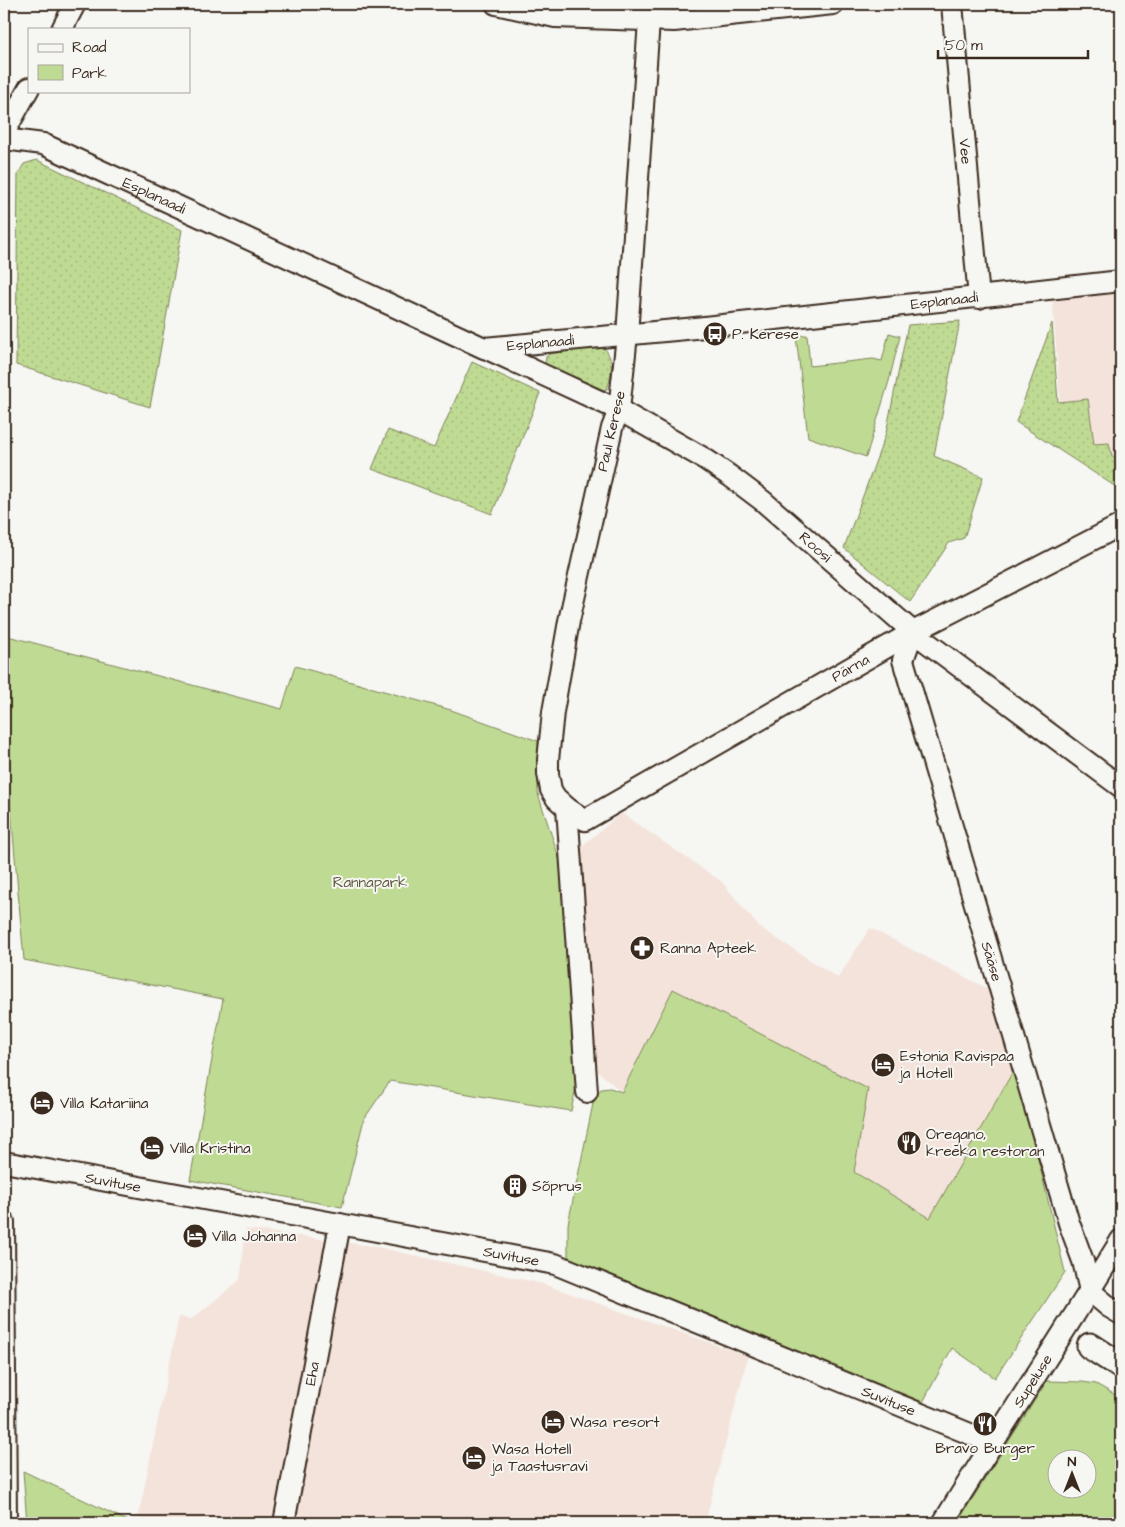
<svg xmlns="http://www.w3.org/2000/svg" width="1125" height="1527" font-family="'Architects Daughter',sans-serif">
<style>
.built{fill:#f4e3db}
.grass{fill:url(#grass-dots);stroke:#7d8258}
.park{fill:#bfdb93;stroke:#7d8258;fill-rule:evenodd}
.lines{fill:none;stroke-linecap:round;stroke-linejoin:round}
.minor-casing{stroke:#3b2a1e;stroke-width:24}
.tertiary-casing{stroke:#3b2a1e;stroke-width:29}
.minor{stroke:#f6f6f2;stroke-width:20}
.tertiary{stroke:#f6f6f2;stroke-width:25}
.labels{text-anchor:middle;stroke-width:4;stroke-linejoin:round;paint-order:stroke}
.street-label{font-size:15px;fill:#3b2a1e;stroke:#f6f6f2}
.poi-label{font-size:15px;fill:#3b2a1e;stroke:#f6f6f2;text-anchor:start}
.park-label{font-size:15px;fill:#5c563b;stroke:#f6f6f2}
</style>
<defs>
<pattern id="grass-dots" width="8" height="8" patternUnits="userSpaceOnUse" patternTransform="scale(1.25)"><rect width="8" height="8" fill="#bfdb93"/><path d="M2 2h.1M6 6h.1" fill="none" stroke="#a5bc7e" stroke-width="1.8" stroke-linecap="round"/></pattern>
</defs>
<rect width="100%" height="100%" fill="#f6f6f2"/>
<filter id="ink" filterUnits="userSpaceOnUse"><feTurbulence type="fractalNoise" baseFrequency=".02" numOctaves="2"/><feDisplacementMap in="SourceGraphic" scale="10" xChannelSelector="R" yChannelSelector="G"/><feConvolveMatrix kernelMatrix="1 2 1 2 8 2 1 2 1" color-interpolation-filters="sRGB"/></filter>
<g filter="url(#ink)">
<path class="built" d="M 1121,285 L 1121,487 L 1061,417 L 1052,292 Z
M 621,813 L 722,882 L 759,927 L 838,978 L 870,928 L 994,992 L 1016,1066 L 930,1218 L 854,1173 L 673,989 L 622,1092 L 576,1053 L 561,864 Z
M 246,1229 L 372,1246 L 543,1284 L 748,1356 L 705,1523 L 137,1523 L 179,1317 L 192,1319 L 240,1280 Z"/>
<path class="grass" d="M 37,160 L 182,230 L 150,407 L 16,365 L 18,174 L 24,164 Z
M 960,321 L 934,456 L 983,477 L 964,538 L 949,543 L 910,602 L 844,548 L 886,433 L 908,325 Z
M 1052,323 L 1058,402 L 1088,399 L 1094,444 L 1109,443 L 1112,457 L 1121,457 L 1121,497 L 1116,487 L 1016,422 Z
M 602,346 C 615,357 612,375 607,389 L 603,390 L 545,364 L 546,357 L 549,354 Z
M 472,362 L 540,393 L 492,514 L 372,469 L 388,430 L 434,448 Z"/>
<path class="park" d="M 540,4 L 716,4 L 657,10 L 577,11 Z
M 889,333 L 900,336 L 889,381 L 866,457 L 808,437 L 796,336 L 807,335 L 810,366 L 873,359 L 882,361 Z
M 4,635 L 282,709 L 295,666 L 451,710 L 538,741 L 538,794 L 561,864 L 578,1078 L 571,1111 L 390,1081 L 364,1119 L 342,1207 L 190,1180 L 223,999 L 24,960 L 4,731 Z
M 673,989 L 868,1089 L 854,1172 L 930,1218 L 1016,1066 L 1065,1272 L 995,1378 L 952,1348 L 923,1402 L 568,1257 L 568,1224 L 594,1099 L 601,1089 L 610,1088 L 622,1092 Z
M 1047,1381 L 1082,1382 L 1096,1384 L 1121,1398 L 1121,1523 L 957,1523 ZM 1058,1460 L 1088,1460 L 1088,1490 L 1058,1490 Z
M 23,1471 L 132,1523 L 27,1523 Z"/>
<g class="lines">
<defs>
<g id="minor">
<path d="M 496,4 L 555,17 L 674,21 L 833,4"/>
<path id="s1" d="M 952,4 L 979,298"/>
<path id="s2" d="M 649,21 L 627,335 L 619,410 L 612,428 L 569,621 L 553,712 L 548,760 L 548,774 L 551,790 L 556,798 L 567,808 L 585,820 L 913,632 L 1121,525"/>
<path d="M 62,29 L 75,4"/>
<path d="M 4,133 L 29,88"/>
<path id="s3" d="M 4,139 L 43,144 L 484,348 L 686,329 L 1121,281"/>
<path id="s4" d="M 485,348 L 619,410 L 705,459 L 730,476 L 763,501 L 913,632 L 1121,787"/>
<path id="s5" d="M 913,632 L 903,660 L 1069,1223 L 1083,1261 L 1090,1291"/>
<path d="M 567,808 L 587,1092"/>
<path id="s6" d="M 4,1162 L 555,1264 L 992,1443"/>
<path d="M 4,1222 L 6,1523"/>
<path d="M 1090,1291 L 1109,1307 L 1121,1314"/>
<path id="s7" d="M 284,1523 L 340,1224"/>
<path id="s8" d="M 943,1523 C 1001,1428 1063,1335 1121,1240"/>
</g>
<path id="tertiary" d="M 1090,1346 L 1121,1366"/>
</defs>
<use href="#minor" class="minor-casing"/>
<use href="#tertiary" class="tertiary-casing"/>
<use href="#minor" class="minor"/>
<use href="#tertiary" class="tertiary"/>
</g>
</g>
<defs>
<symbol id="bus-disc" viewBox="-11 -11 22 22"><circle r="9.5" fill="#3b2a1e" stroke="#f6f6f2"/><path d="M-5-6H5V4H4V6H2V4H-2V6H-4V4H-5ZM-3.5-4V0h7V-4ZM-3.5 1.2v1.5H-2V1.2ZM2 1.2v1.5H3.5V1.2Z" fill="#fff"/></symbol>
<symbol id="pharmacy-disc" viewBox="-11 -11 22 22"><circle r="9.5" fill="#3b2a1e" stroke="#f6f6f2"/><path d="M-2-6h4v4h4v4h-4v4h-4v-4h-4v-4h4Z" fill="#fff"/></symbol>
<symbol id="hotel-disc" viewBox="-11 -11 22 22"><circle r="9.5" fill="#3b2a1e" stroke="#f6f6f2"/><path d="M-6-4.5h1.5V1H6V5H4.5V3h-9V5H-6ZM-4 0a1.8 1.8 0 1 1 3.6 0ZM.5 0V-2.5h3Q6-2.5 6 0Z" fill="#fff"/></symbol>
<symbol id="restaurant-disc" viewBox="-11 -11 22 22"><circle r="9.5" fill="#3b2a1e" stroke="#f6f6f2"/><path d="M-5-6h1v4h1v-4h1v4h1v-4h1v5L-1.5 .5V6h-2V.5L-5-1ZM5-6V6H3V1.5H1.5Q1.5-4 5-6Z" fill="#fff"/></symbol>
<symbol id="building-disc" viewBox="-11 -11 22 22"><circle r="9.5" fill="#3b2a1e" stroke="#f6f6f2"/><path d="M-4-6H4V6H1V3H-1V6H-4ZM-2.5-4.3h1.7v1.8h-1.7ZM.8-4.3h1.7v1.8H.8ZM-2.5-1h1.7V.8h-1.7ZM.8-1h1.7V.8H.8Z" fill="#fff"/></symbol>
</defs>
<g fill-rule="evenodd">
<use href="#bus-disc" x="701" y="320" width="28" height="28"/>
<use href="#pharmacy-disc" x="628" y="934" width="28" height="28"/>
<use href="#hotel-disc" x="869" y="1051" width="28" height="28"/>
<use href="#hotel-disc" x="28" y="1089" width="28" height="28"/>
<use href="#restaurant-disc" x="895" y="1129" width="28" height="28"/>
<use href="#hotel-disc" x="138" y="1134" width="28" height="28"/>
<use href="#building-disc" x="501" y="1172" width="28" height="28"/>
<use href="#hotel-disc" x="181" y="1222" width="28" height="28"/>
<use href="#hotel-disc" x="539" y="1408" width="28" height="28"/>
<use href="#restaurant-disc" x="971" y="1410" width="28" height="28"/>
<use href="#hotel-disc" x="460" y="1444" width="28" height="28"/>
</g>
<g class="labels">
<g class="street-label">
<text dy="5" stroke="none"><textPath href="#s1" startOffset="148">Vee</textPath></text>
<text dy="5" stroke="none"><textPath href="#s3" startOffset="162">Esplanaadi</textPath></text>
<text dy="5" stroke="none"><textPath href="#s3" startOffset="988">Esplanaadi</textPath></text>
<text dy="5" stroke="none"><textPath href="#s3" startOffset="582">Esplanaadi</textPath></text>
<text transform="translate(611 431) rotate(-77)" y="5">Paul Kerese</text>
<text dy="5" stroke="none"><textPath href="#s4" startOffset="388">Roosi</textPath></text>
<text dy="5" stroke="none"><textPath href="#s2" startOffset="1130">Pärna</textPath></text>
<text dy="5" stroke="none"><textPath href="#s5" startOffset="344">Sääse</textPath></text>
<text dy="5" stroke="none"><textPath href="#s6" startOffset="111">Suvituse</textPath></text>
<text dy="5" stroke="none"><textPath href="#s6" startOffset="516">Suvituse</textPath></text>
<text dy="5" stroke="none"><textPath href="#s7" startOffset="152">Eha</textPath></text>
<text dy="5" stroke="none"><textPath href="#s8" startOffset="168">Supeluse</textPath></text>
<text dy="5" stroke="none"><textPath href="#s6" startOffset="921">Suvituse</textPath></text>
</g>
<g class="poi-label">
<text x="732" y="339">P. Kerese</text>
<text x="660" y="953">Ranna Apteek</text>
<text x="900" y="1061">Estonia Ravispaa<tspan x="900" dy="17">ja Hotell</tspan></text>
<text x="60" y="1108">Villa Katariina</text>
<text x="926" y="1139">Oregano,<tspan x="926" dy="17">kreeka restoran</tspan></text>
<text x="170" y="1153">Villa Kristina</text>
<text x="532" y="1191">Sõprus</text>
<text x="212" y="1241">Villa Johanna</text>
<text x="570" y="1427">Wasa resort</text>
<text x="985" y="1453" text-anchor="middle">Bravo Burger</text>
<text x="492" y="1454">Wasa Hotell<tspan x="492" dy="17">ja Taastusravi</tspan></text>
</g>
<g class="park-label">
<text x="370" y="887">Rannapark</text>
</g>
</g>
<rect width="1125" height="1527" fill="none" stroke="#f6f6f2" stroke-width="20"/>
<rect x="10" y="10" width="1105" height="1507" fill="none" stroke="#3b2a1e" stroke-width="2" filter="url(#ink)"/>
<rect x="28" y="28" width="162" height="65" fill="#f6f6f2" stroke="#aba49d"/>
<rect x="38" y="44" width="25" height="8" fill="#f6f6f2" stroke="#aba49d"/>
<text x="72" y="52" font-size="15" fill="#3b2a1e">Road</text>
<rect x="38" y="65" width="25" height="15" fill="#bfdb93" stroke="#aba49d"/>
<text x="72" y="78" font-size="15" fill="#3b2a1e">Park</text>
<g transform="translate(1072 1474)"><circle r="24" fill="#f6f6f2" stroke="#aba49d"/>
<path d="M0-4L9 19L0 12L-9 19Z" fill="#3b2a1e"/>
<text y="-8" font-size="14" font-weight="bold" text-anchor="middle" fill="#3b2a1e">N</text>
</g>
<path d="M938 50v8h150v-8" fill="none" stroke="#3b2a1e" stroke-width="2.5"/>
<text x="945" y="50" font-size="15" fill="#3b2a1e" stroke="#f6f6f2" stroke-width="4" paint-order="stroke">50 m</text>
</svg>
